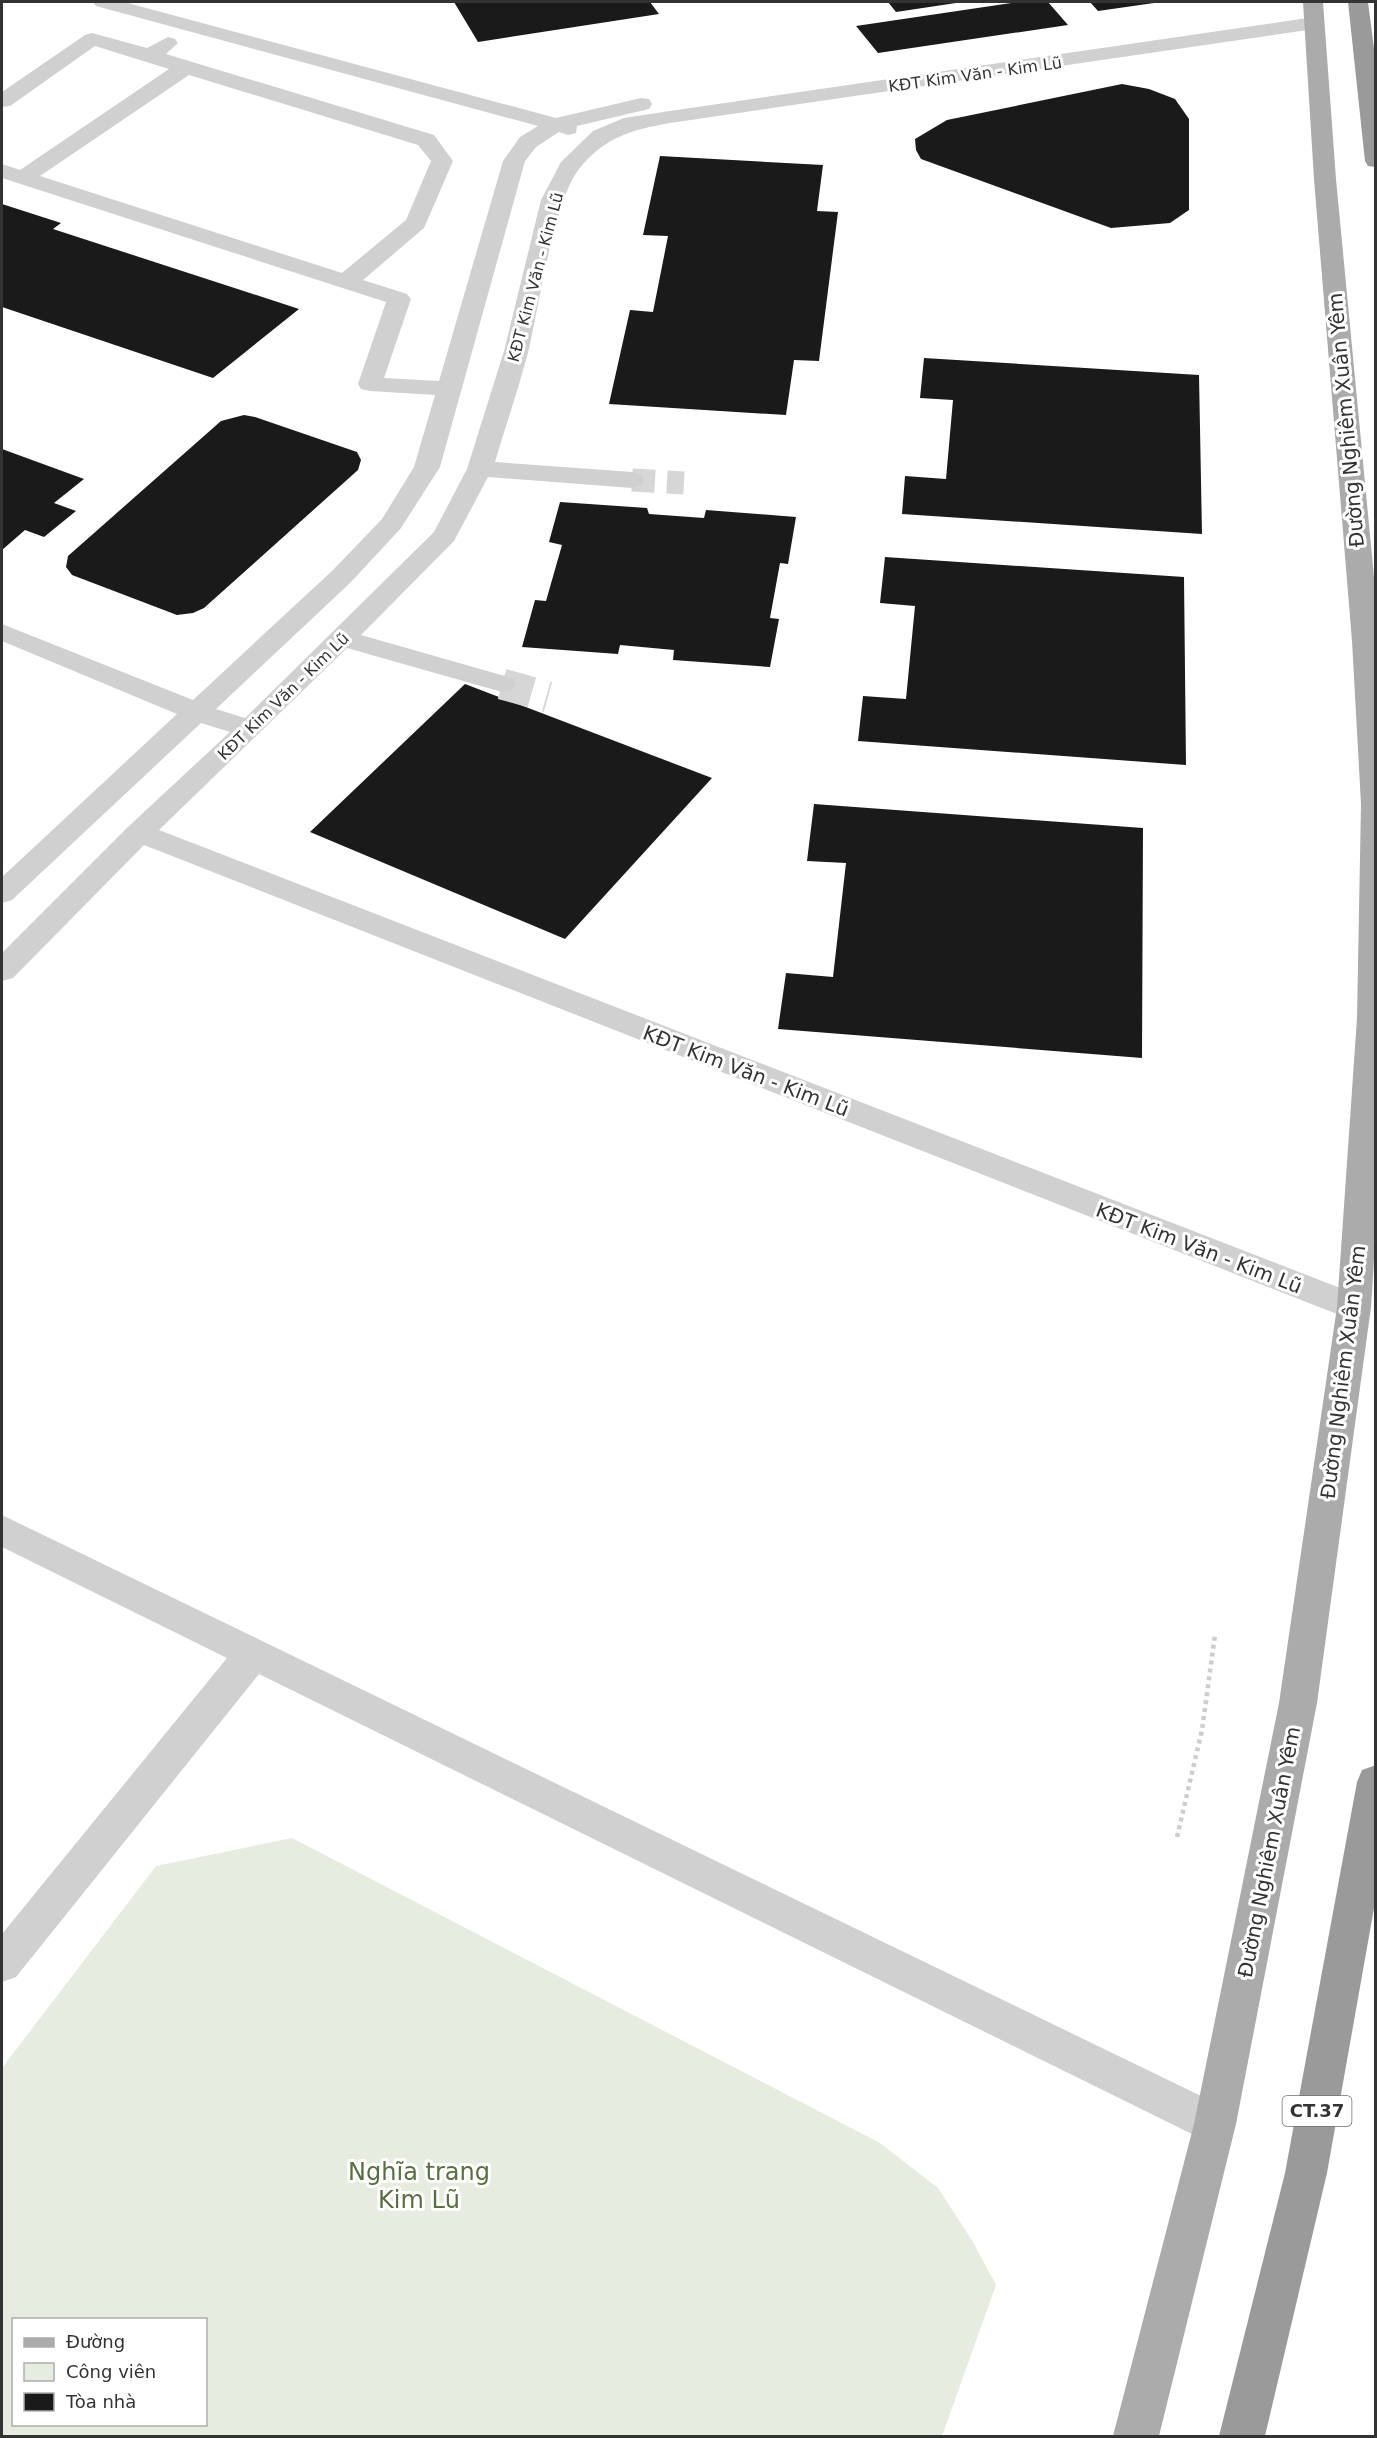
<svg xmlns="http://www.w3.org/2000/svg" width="1377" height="2438" font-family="'DejaVu Sans',sans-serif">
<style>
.green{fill:#e6ecdf;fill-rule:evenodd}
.building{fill:#1a1a1a}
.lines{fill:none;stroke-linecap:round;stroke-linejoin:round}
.minor-tunnel-far1{stroke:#d6d6d6;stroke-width:23;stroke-dasharray:23 12;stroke-linecap:butt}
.minor-tunnel{stroke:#d6d6d6;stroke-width:31;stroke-dasharray:31 15;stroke-linecap:butt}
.path{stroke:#cdcdcd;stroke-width:4.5;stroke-dasharray:4 4;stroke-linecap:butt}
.minor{fill:#d0d0d0;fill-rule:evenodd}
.major{fill:#ababab;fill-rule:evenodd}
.highway{fill:#9a9a9a;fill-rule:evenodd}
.labels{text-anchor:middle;stroke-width:6;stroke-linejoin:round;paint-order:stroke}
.far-street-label{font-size:16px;fill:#333;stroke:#fff}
.shield{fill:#fff;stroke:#707070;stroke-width:1.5}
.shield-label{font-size:18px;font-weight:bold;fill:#333}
.street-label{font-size:20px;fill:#333;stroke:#fff}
.near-park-label{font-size:24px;fill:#56703f;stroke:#fff}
</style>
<rect width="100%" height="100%" fill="#fff"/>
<path class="green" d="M 292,1838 L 880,2143 L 938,2188 L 973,2242 L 996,2285 L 942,2436 L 2,2436 L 2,2068 L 156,1866 ZM 14,2320 L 206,2320 L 206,2424 L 14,2424 Z"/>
<path class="building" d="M 454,2 L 650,2 L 659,14 L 478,42 Z
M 888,2 L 956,2 L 956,3 L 896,12 Z
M 1018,2 L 1048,2 L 1068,25 L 878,53 L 856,26 Z
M 1090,2 L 1154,2 L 1154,3 L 1098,11 Z
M 1122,84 L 1149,89 L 1175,99 L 1189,119 L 1189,210 L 1170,223 L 1111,228 L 921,159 L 916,150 L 915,139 L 947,120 Z
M 660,156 L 823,165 L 817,211 L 838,212 L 819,361 L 794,360 L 786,415 L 609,404 L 630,310 L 653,312 L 668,236 L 643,235 Z
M 2,204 L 61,223 L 53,229 L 299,309 L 213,378 L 2,307 Z
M 924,358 L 1199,375 L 1202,534 L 902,514 L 905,476 L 946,479 L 953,400 L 920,398 Z
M 244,415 L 255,417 L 357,452 L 361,460 L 358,470 L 204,608 L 193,613 L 177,615 L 72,575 L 66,567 L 68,556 L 221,421 Z
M 2,449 L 84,479 L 54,503 L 76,511 L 44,537 L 25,530 L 2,550 Z
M 560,502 L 647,508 L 649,514 L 704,518 L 706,510 L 796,517 L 788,564 L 780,563 L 770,618 L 779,619 L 770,667 L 673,660 L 674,650 L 620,645 L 618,654 L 522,647 L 535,600 L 546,601 L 562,545 L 549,542 Z
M 885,557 L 1184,577 L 1186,765 L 858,741 L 863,696 L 906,699 L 915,606 L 880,603 Z
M 465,684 L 712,778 L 565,939 L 310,832 Z
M 814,804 L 1143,828 L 1142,1058 L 778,1029 L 786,973 L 833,977 L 846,863 L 807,861 Z"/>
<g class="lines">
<path class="minor-tunnel-far1" d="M 632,480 L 684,483"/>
<path class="minor-tunnel" d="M 502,684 L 548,697"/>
<path class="path" d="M 1177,1837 L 1202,1730 L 1215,1635"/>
<path class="minor" d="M 93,2 L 124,2 L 556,118 L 641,98 L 649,99 L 652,104 L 649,109 L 577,126 L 576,133 L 568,135 L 559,132 L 536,147 L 525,161 L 440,467 L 401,528 L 351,582 L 216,709 L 245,718 L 434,532 L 467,469 L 504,351 L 541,200 L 561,162 L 593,131 L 624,118 L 670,111 L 1314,17 L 1321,19 L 1324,23 L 1321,27 L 1314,29 L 670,123 C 631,130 605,137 579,169 C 554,201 539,305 529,349 C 519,387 506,425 495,462 L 632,472 L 641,475 L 645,480 L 641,485 L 632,488 L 488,477 L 454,541 L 361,635 L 512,678 L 516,684 L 512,690 L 502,692 L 347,648 L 159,830 L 1366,1298 L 1371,1307 L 1366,1316 L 1354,1320 L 1342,1316 L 144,845 L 13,978 L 2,981 L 2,953 L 129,826 L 230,732 L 201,723 L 12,900 L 2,903 L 2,877 L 177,714 L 2,641 L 2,624 L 193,700 L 333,570 L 382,519 L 414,467 L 435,395 L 370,391 L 361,389 L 358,384 L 386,302 L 2,178 L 2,164 L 20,170 L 169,69 L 95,46 L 10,106 L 2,107 L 2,92 L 85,35 L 92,33 L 147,48 L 168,37 L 175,39 L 178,43 L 166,54 L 434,135 L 453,161 L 424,228 L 363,280 L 407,294 L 411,299 L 384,378 L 439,381 L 503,161 L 520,137 L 538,126 L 96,6 ZM 189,75 L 418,145 L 431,161 L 406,220 L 342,273 L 40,176 Z
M 2,1515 L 1230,2110 L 1236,2124 L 1230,2138 L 1215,2144 L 1200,2138 L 259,1674 L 16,1977 L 2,1982 L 2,1934 L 227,1658 L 2,1547 Z"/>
<path class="major" d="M 1303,2 L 1323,2 L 1336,179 L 1376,598 L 1376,1227 L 1371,1307 L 1317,1703 L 1236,2124 L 1159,2436 L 1113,2436 L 1194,2124 L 1279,1703 L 1337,1307 L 1357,1018 L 1361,804 L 1352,641 L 1314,179 Z"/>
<path class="highway" d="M 1348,2 L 1368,2 L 1376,64 L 1376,167 L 1368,166 L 1365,161 Z
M 1376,1765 L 1376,1897 L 1327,2173 L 1265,2436 L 1219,2436 L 1285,2173 L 1357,1782 L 1362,1770 Z"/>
</g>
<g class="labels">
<g class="far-street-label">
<text transform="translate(975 74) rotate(-8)" y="6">KĐT Kim Văn - Kim Lũ</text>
<text transform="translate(535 277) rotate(-75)" y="6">KĐT Kim Văn - Kim Lũ</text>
<text transform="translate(283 696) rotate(-44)" y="6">KĐT Kim Văn - Kim Lũ</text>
</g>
<rect class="shield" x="1282.5" y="2096" width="69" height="30" rx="4.5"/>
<g class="shield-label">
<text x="1317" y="2117">CT.37</text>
</g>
<g class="street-label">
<text transform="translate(1346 420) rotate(-95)" y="7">Đường Nghiêm Xuân Yêm</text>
<text transform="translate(746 1071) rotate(21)" y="7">KĐT Kim Văn - Kim Lũ</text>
<text transform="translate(1199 1248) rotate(21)" y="7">KĐT Kim Văn - Kim Lũ</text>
<text transform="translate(1343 1372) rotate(-83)" y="7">Đường Nghiêm Xuân Yêm</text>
<text transform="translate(1269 1852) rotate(-79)" y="7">Đường Nghiêm Xuân Yêm</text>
</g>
<g class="near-park-label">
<text x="419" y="2180">Nghĩa trang<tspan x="419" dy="28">Kim Lũ</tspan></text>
</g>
</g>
<rect width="1377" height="2438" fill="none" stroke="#333333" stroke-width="6"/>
<rect x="12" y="2318" width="195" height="108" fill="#ffffff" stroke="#adadad" stroke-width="1.5"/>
<rect x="24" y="2338" width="30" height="9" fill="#ababab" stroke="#adadad" stroke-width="1.5"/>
<text x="66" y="2348" font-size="18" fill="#333333">Đường</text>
<rect x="24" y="2363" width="30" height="18" fill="#e6ecdf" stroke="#adadad" stroke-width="1.5"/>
<text x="66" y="2378" font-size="18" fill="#333333">Công viên</text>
<rect x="24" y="2393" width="30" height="18" fill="#1a1a1a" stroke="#adadad" stroke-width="1.5"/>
<text x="66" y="2408" font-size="18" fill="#333333">Tòa nhà</text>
</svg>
